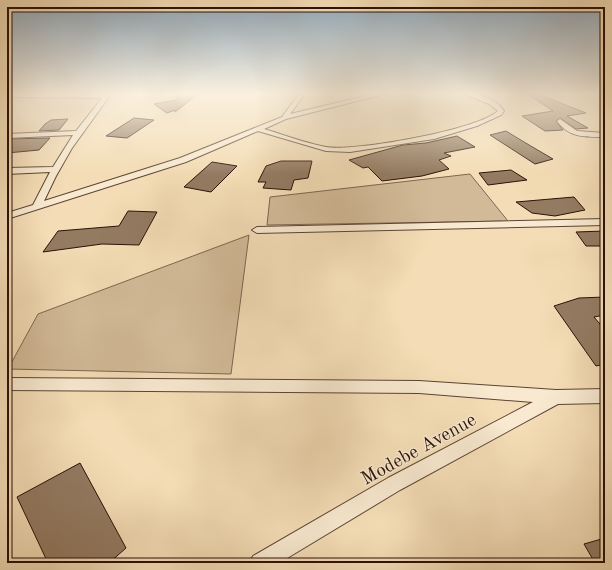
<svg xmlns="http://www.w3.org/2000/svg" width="612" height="570" font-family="'Old Standard TT',serif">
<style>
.green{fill:#d2ba98;stroke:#7e6650}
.building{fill:#937b62;stroke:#2a1107}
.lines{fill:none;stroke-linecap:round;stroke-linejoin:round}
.minor-casing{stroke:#5c4433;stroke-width:2}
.minor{fill:#f8e9d0;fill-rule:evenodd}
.labels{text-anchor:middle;stroke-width:3;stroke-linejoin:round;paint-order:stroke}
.near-street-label{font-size:19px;fill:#2a1107;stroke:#f8e9d0}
</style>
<rect width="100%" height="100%" fill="#f4ddb6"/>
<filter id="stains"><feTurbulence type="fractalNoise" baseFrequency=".005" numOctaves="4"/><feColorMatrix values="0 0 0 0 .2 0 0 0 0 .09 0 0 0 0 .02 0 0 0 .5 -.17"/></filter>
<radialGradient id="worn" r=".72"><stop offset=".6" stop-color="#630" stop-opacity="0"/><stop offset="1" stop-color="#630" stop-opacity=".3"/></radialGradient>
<path class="green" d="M 470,174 L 508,221 L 267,225 L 270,197 Z
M 249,235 L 231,374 L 8,369 L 38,314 Z"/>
<path class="building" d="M 177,94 L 198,94 L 175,112 L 175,110 L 167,113 L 154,104 L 176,100 Z
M 528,94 L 538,94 L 586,113 L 567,116 L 588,128 L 576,129 L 560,118 L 556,121 L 563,130 L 545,131 L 522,116 L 553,111 Z
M 134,118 L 154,120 L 127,138 L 106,136 Z
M 68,119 L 59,130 L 39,131 L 45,124 L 51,120 Z
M 506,131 L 524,142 L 553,159 L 535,164 L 490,135 Z
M 457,136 L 475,147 L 444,153 L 451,156 L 439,160 L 449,169 L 422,176 L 382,181 L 368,167 L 363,168 L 349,160 L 403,145 L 426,143 Z
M 50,138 L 39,150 L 7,153 L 7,139 Z
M 281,161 L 312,161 L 308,178 L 294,180 L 291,190 L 263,188 L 266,182 L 258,182 L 266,166 Z
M 212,162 L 237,166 L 211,192 L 184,187 Z
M 511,170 L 527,180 L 488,185 L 479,173 Z
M 574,197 L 585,210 L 555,216 L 532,213 L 516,202 Z
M 128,211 L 157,212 L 139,245 L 102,244 L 43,252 L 58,231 L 119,226 Z
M 605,231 L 605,246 L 586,246 L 576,232 Z
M 605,297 L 605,315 L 594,317 L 605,330 L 605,364 L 596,366 L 554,306 L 579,298 Z
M 80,463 L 126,548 L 109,563 L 48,563 L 17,497 Z
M 605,538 L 605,563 L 595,563 L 584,544 Z"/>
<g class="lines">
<defs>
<path id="minor" d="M 7,94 L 111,94 L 72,148 L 56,176 L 44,201 L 180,158 L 282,117 L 299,94 L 305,94 L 290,114 L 374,94 L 385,94 L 286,119 L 264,129 C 284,135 305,143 326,147 C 353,152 478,130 498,111 L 489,104 L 464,94 C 478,94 496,98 504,111 L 501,115 L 477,126 L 434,139 L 350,152 L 326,151 L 258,131 L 186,162 L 7,219 L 7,213 L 33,205 L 50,172 L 7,174 L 7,168 L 53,167 L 73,135 L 7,138 L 7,134 L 76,131 L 102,98 L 7,97 Z
M 560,119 L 577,131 L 605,133 L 605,137 C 586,137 569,138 557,121 Z
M 605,219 L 605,225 L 257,233 L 252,230 L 257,227 Z
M 7,378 L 419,381 L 556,390 L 605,389 L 605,403 L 558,404 L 400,490 L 279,563 L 250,563 L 253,556 L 388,478 L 533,402 L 419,393 L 7,390 Z"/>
</defs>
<use href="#minor" class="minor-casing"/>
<use href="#minor" class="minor"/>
</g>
<linearGradient id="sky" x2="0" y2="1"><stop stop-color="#91a9bc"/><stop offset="0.54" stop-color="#faf0de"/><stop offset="1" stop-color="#faf0de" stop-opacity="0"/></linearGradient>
<rect width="612" height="174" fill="url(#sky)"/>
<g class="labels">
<g class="near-street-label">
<text transform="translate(418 448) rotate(-29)" y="7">Modebe Avenue</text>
</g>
</g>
<rect width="612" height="570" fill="none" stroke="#f4ddb6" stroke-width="24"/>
<rect x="8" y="8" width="596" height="554" fill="none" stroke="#2a1107" stroke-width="2"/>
<rect x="12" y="12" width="588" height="546" fill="none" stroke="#2a1107"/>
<rect width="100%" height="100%" filter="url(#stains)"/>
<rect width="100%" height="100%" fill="url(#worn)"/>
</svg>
